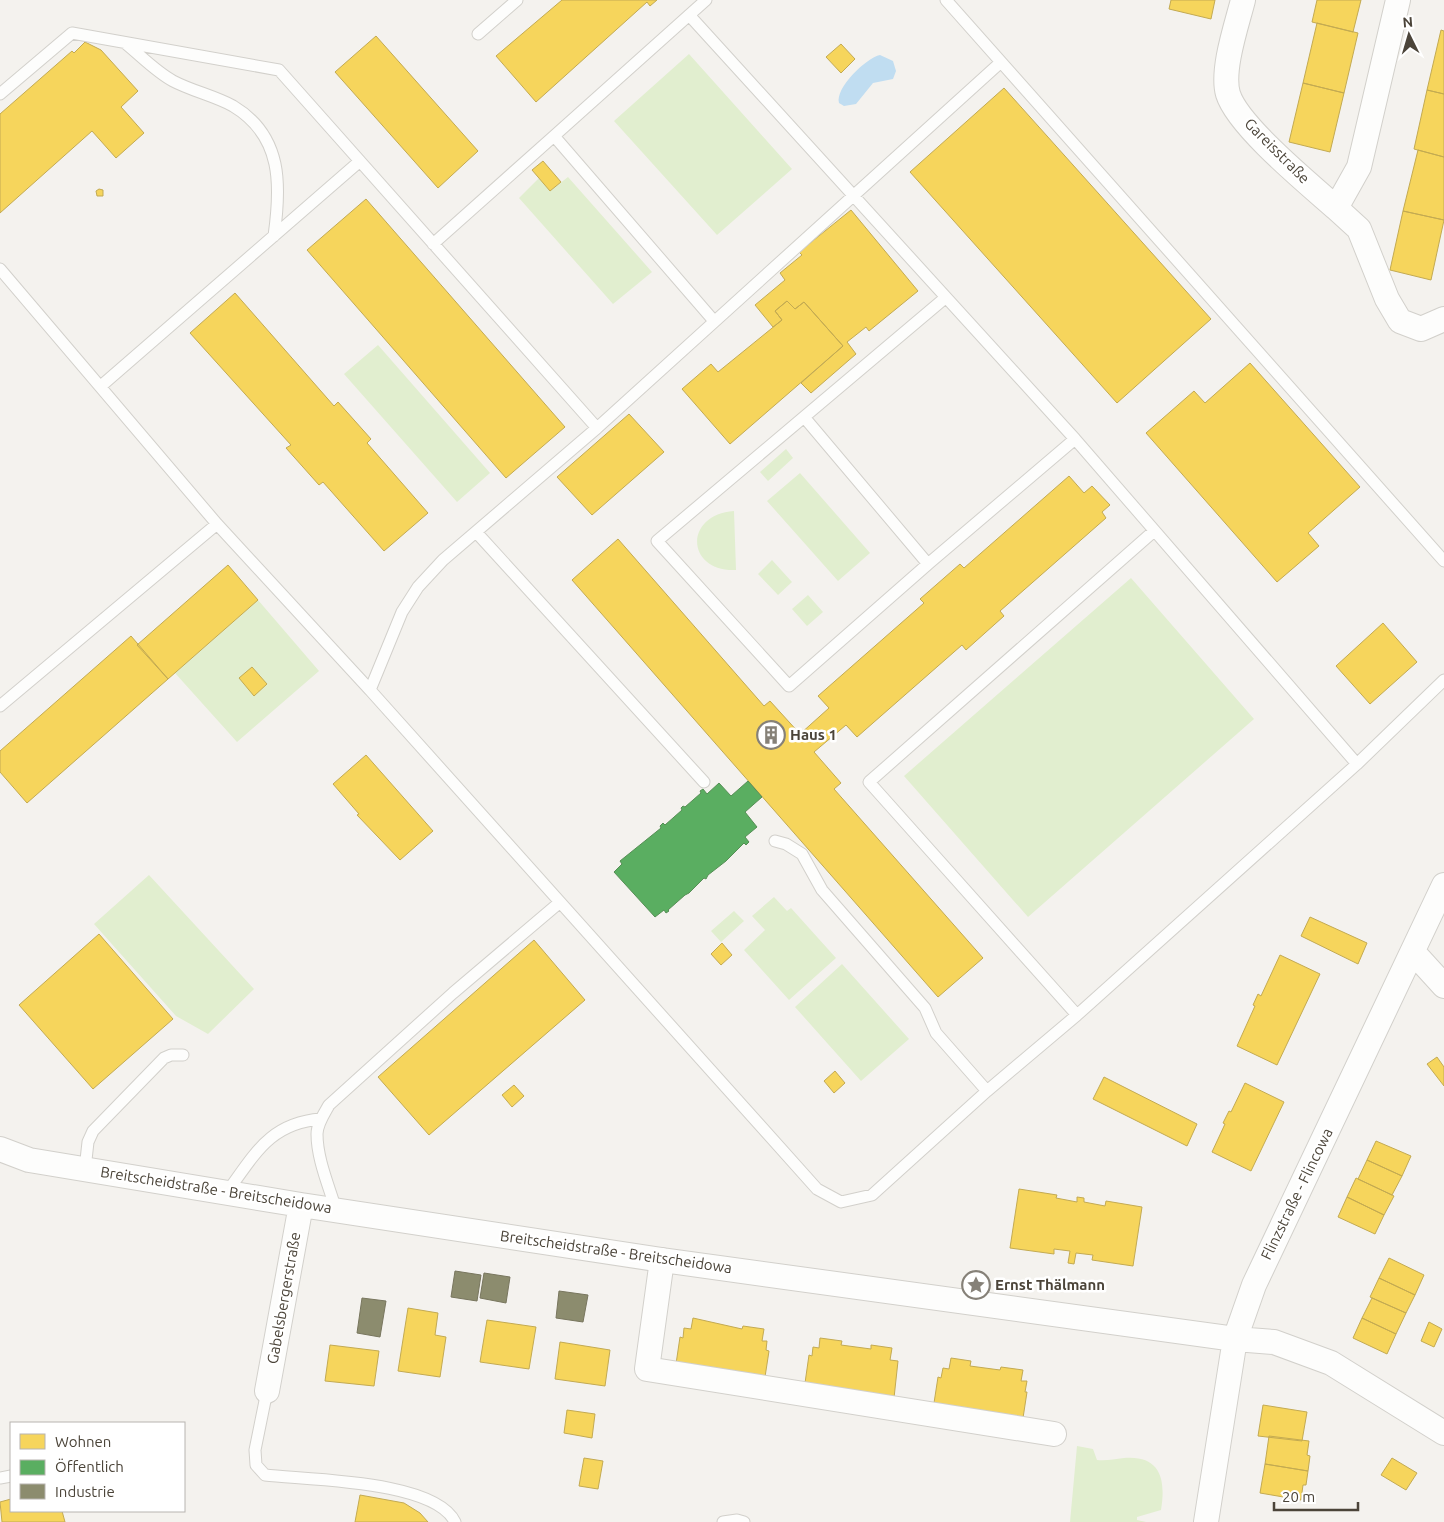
<svg xmlns="http://www.w3.org/2000/svg" width="1444" height="1522" font-family="Ubuntu,sans-serif">
<style>
.green{fill:#e1eecf}
.water{fill:#c0ddf1}
.homes{fill:#f6d55c;stroke:#c3aa52}
.public{fill:#5aae61;stroke:#568e55}
.industry{fill:#8c8c6e;stroke:#78765e}
.lines{fill:none;stroke-linecap:round;stroke-linejoin:round}
.lane-casing{stroke:#d2d0cb;stroke-width:13}
.street-casing{stroke:#d2d0cb;stroke-width:26}
.lane{stroke:#fdfdfc;stroke-width:11}
.street{stroke:#fdfdfc;stroke-width:24}
.labels{text-anchor:middle;stroke-width:5;stroke-linejoin:round;paint-order:stroke}
.street-label{font-size:15px;fill:#4b4439;stroke:#fff}
.poi-label{font-size:15px;font-weight:bold;fill:#4b4439;stroke:#fff;text-anchor:start}
</style>
<rect width="100%" height="100%" fill="#f4f2ee"/>
<path class="green" d="M 689,54 L 792,169 L 717,235 L 614,121 Z
M 568,177 L 652,272 L 613,304 L 519,198 L 539,178 L 550,191 Z
M 378,345 L 490,473 L 457,502 L 344,374 Z
M 786,449 L 793,458 L 768,481 L 760,472 Z
M 800,473 L 870,553 L 838,581 L 767,501 Z
M 734,511 L 736,570 C 686,572 683,515 734,511 Z
M 772,560 L 792,582 L 778,595 L 758,574 Z
M 1131,578 L 1254,719 L 1028,917 L 904,776 Z
M 808,595 L 823,612 L 807,626 L 792,609 Z
M 258,600 L 319,671 L 237,742 L 175,673 Z
M 149,875 L 254,989 L 208,1034 L 176,1016 L 94,924 Z
M 774,897 L 787,911 L 791,908 L 836,958 L 789,1000 L 744,950 L 765,930 L 752,916 Z
M 734,911 L 744,921 L 721,942 L 711,931 Z
M 842,964 L 909,1039 L 861,1081 L 795,1007 Z
M 1077,1446 L 1093,1449 L 1097,1460 C 1107,1461 1114,1459 1124,1458 C 1161,1455 1166,1480 1161,1510 L 1137,1517 L 1137,1520 L 1146,1522 L 1070,1522 Z"/>
<path class="water" d="M 880,55 L 893,61 L 896,71 L 893,79 L 873,83 L 856,104 L 844,106 L 839,103 C 835,88 866,58 880,55 Z"/>
<path class="homes" d="M 562,0 L 657,0 L 650,6 L 647,2 L 536,102 L 496,56 Z
M 1171,0 L 1215,0 L 1211,19 L 1169,9 Z
M 1317,0 L 1361,0 L 1353,32 L 1312,22 Z
M 1317,23 L 1358,33 L 1344,93 L 1303,83 Z
M 1441,30 L 1444,31 L 1444,94 L 1427,90 Z
M 376,36 L 478,151 L 438,188 L 335,72 Z
M 85,42 L 101,50 L 138,91 L 121,107 L 144,133 L 116,158 L 92,131 L 0,213 L 0,114 L 72,51 L 74,53 Z
M 841,44 L 855,59 L 841,73 L 826,57 Z
M 1303,83 L 1344,93 L 1330,152 L 1289,142 Z
M 1004,88 L 1211,319 L 1117,403 L 910,172 Z
M 1427,90 L 1444,94 L 1444,157 L 1414,149 Z
M 1418,150 L 1444,157 L 1444,220 L 1403,211 Z
M 543,161 L 561,182 L 550,191 L 532,170 Z
M 99,189 L 103,190 L 103,196 L 97,196 L 96,191 Z
M 366,199 L 565,427 L 506,478 L 307,250 Z
M 851,210 L 918,291 L 869,331 L 866,327 L 847,342 L 856,354 L 811,393 L 801,383 L 843,346 L 804,302 L 795,309 L 787,301 L 775,311 L 782,320 L 773,327 L 755,305 L 785,280 L 780,273 L 802,255 L 799,252 Z
M 1403,211 L 1444,220 L 1431,280 L 1390,270 Z
M 235,293 L 334,406 L 338,402 L 371,439 L 367,443 L 428,513 L 384,551 L 323,482 L 319,485 L 286,448 L 291,445 L 190,333 Z
M 787,301 L 795,309 L 804,302 L 843,346 L 730,444 L 682,389 L 711,364 L 718,372 L 782,320 L 775,311 Z
M 1250,363 L 1360,487 L 1308,533 L 1319,546 L 1277,582 L 1146,433 L 1194,391 L 1205,403 Z
M 629,414 L 664,452 L 592,515 L 557,477 Z
M 1069,476 L 1084,493 L 1092,486 L 1110,505 L 1102,512 L 1106,518 L 1000,611 L 1004,616 L 966,650 L 962,645 L 857,737 L 846,725 L 814,752 L 841,783 L 834,789 L 983,958 L 938,997 L 572,580 L 618,539 L 764,706 L 770,701 L 800,734 L 829,708 L 818,696 L 924,603 L 920,599 L 960,564 L 964,568 Z
M 228,565 L 258,600 L 168,679 L 137,645 Z
M 1383,623 L 1417,662 L 1370,704 L 1336,666 Z
M 131,636 L 168,679 L 27,803 L 0,772 L 0,751 Z
M 252,667 L 267,684 L 254,696 L 239,678 Z
M 366,755 L 433,831 L 400,860 L 357,815 L 359,814 L 333,784 Z
M 1310,917 L 1367,943 L 1358,964 L 1301,936 Z
M 99,934 L 173,1019 L 93,1089 L 19,1005 Z
M 534,940 L 585,1000 L 429,1135 L 378,1077 Z
M 722,943 L 732,955 L 721,965 L 711,954 Z
M 1280,955 L 1320,974 L 1277,1065 L 1237,1046 L 1255,1006 L 1253,1005 L 1258,994 L 1261,996 Z
M 1437,1057 L 1444,1067 L 1444,1086 L 1427,1064 Z
M 835,1071 L 845,1083 L 834,1093 L 824,1081 Z
M 1104,1077 L 1197,1124 L 1187,1146 L 1093,1099 Z
M 1245,1083 L 1284,1102 L 1251,1171 L 1212,1152 L 1225,1124 L 1223,1123 L 1229,1111 L 1231,1112 Z
M 514,1085 L 524,1096 L 512,1107 L 502,1095 Z
M 1376,1141 L 1411,1156 L 1402,1176 L 1367,1160 Z
M 1367,1160 L 1402,1176 L 1392,1195 L 1358,1179 Z
M 1356,1178 L 1394,1196 L 1384,1215 L 1347,1197 Z
M 1019,1189 L 1057,1195 L 1056,1198 L 1077,1202 L 1077,1197 L 1084,1198 L 1084,1202 L 1105,1206 L 1106,1201 L 1142,1207 L 1133,1266 L 1092,1260 L 1093,1255 L 1076,1253 L 1074,1264 L 1068,1263 L 1070,1251 L 1054,1249 L 1054,1254 L 1010,1248 Z
M 1347,1197 L 1384,1215 L 1375,1234 L 1338,1217 Z
M 1389,1258 L 1424,1275 L 1415,1295 L 1379,1278 Z
M 1379,1278 L 1415,1295 L 1406,1313 L 1370,1297 Z
M 1372,1298 L 1406,1313 L 1396,1334 L 1362,1318 Z
M 408,1308 L 438,1313 L 435,1335 L 446,1337 L 440,1377 L 398,1371 Z
M 693,1318 L 742,1329 L 743,1326 L 764,1329 L 762,1341 L 767,1341 L 766,1350 L 769,1351 L 765,1377 L 676,1364 L 680,1337 L 683,1338 L 684,1328 L 691,1329 Z
M 1362,1318 L 1396,1334 L 1387,1354 L 1353,1338 Z
M 487,1320 L 536,1327 L 529,1369 L 480,1362 Z
M 1429,1322 L 1442,1329 L 1434,1347 L 1421,1341 Z
M 820,1338 L 842,1341 L 841,1345 L 871,1349 L 871,1345 L 892,1348 L 890,1360 L 898,1361 L 894,1398 L 805,1383 L 809,1355 L 812,1356 L 813,1347 L 819,1348 Z
M 560,1342 L 610,1350 L 605,1386 L 555,1379 Z
M 330,1345 L 379,1351 L 374,1386 L 325,1381 Z
M 951,1358 L 971,1361 L 970,1366 L 1000,1370 L 1001,1367 L 1023,1370 L 1021,1381 L 1027,1381 L 1025,1392 L 1027,1392 L 1023,1418 L 934,1403 L 938,1377 L 941,1378 L 943,1368 L 949,1369 Z
M 1263,1405 L 1307,1412 L 1302,1441 L 1258,1436 Z
M 567,1410 L 595,1414 L 592,1438 L 564,1433 Z
M 1269,1436 L 1309,1441 L 1307,1455 L 1310,1456 L 1308,1471 L 1265,1464 Z
M 584,1458 L 603,1461 L 598,1489 L 579,1486 Z
M 1392,1458 L 1417,1473 L 1406,1490 L 1381,1475 Z
M 1265,1464 L 1308,1471 L 1306,1485 L 1303,1485 L 1301,1500 L 1260,1493 Z
M 360,1495 L 404,1503 L 420,1513 L 428,1522 L 355,1522 Z
M 11,1499 L 11,1511 L 62,1511 L 65,1522 L 2,1522 L 0,1502 Z"/>
<path class="public" d="M 748,781 L 762,797 L 745,812 L 757,827 L 745,837 L 749,842 L 746,845 L 744,843 L 726,861 L 708,875 L 706,879 L 704,878 L 689,893 L 685,895 L 668,910 L 669,911 L 666,913 L 664,910 L 655,917 L 614,872 L 622,864 L 620,861 L 661,828 L 660,826 L 663,823 L 665,825 L 682,810 L 681,808 L 683,806 L 685,807 L 701,793 L 700,791 L 703,789 L 707,794 L 719,783 L 731,796 Z"/>
<path class="industry" d="M 455,1271 L 481,1275 L 477,1301 L 451,1297 Z
M 484,1273 L 510,1277 L 506,1303 L 480,1298 Z
M 559,1291 L 588,1295 L 583,1322 L 556,1318 Z
M 362,1298 L 386,1301 L 380,1337 L 357,1333 Z"/>
<g class="lines">
<defs>
<path id="lane" d="M 706,0 L 554,136 L 714,321
M 946,0 L 1444,561
M 689,15 L 1075,439 L 1357,764
M 478,34 L 517,0
M 125,43 C 140,55 156,72 173,81 C 192,91 215,96 233,106 C 283,136 281,186 274,236
M 1001,62 L 597,428 L 443,560 L 418,587 L 402,612 L 370,690 L 817,1189 L 841,1202 L 872,1195 L 987,1091 L 1077,1015 L 1357,764 L 1444,680
M 0,94 L 72,33 L 279,70 L 597,428
M 433,244 L 554,136
M 0,269 L 217,524 L 370,690
M 945,298 L 804,417 L 928,564 L 1075,439
M 101,386 L 360,161
M 804,417 L 657,541 L 789,686 L 928,564
M 476,532 L 704,782
M 0,706 L 217,524
M 775,841 L 786,844 L 802,854 L 822,890 L 925,1008 L 936,1033 L 987,1091
M 1077,1015 L 869,782 L 1154,531
M 85,1169 L 88,1142 L 93,1131 L 164,1058 L 171,1055 L 183,1055
M 227,1192 C 255,1154 270,1123 321,1119
M 336,1210 C 329,1186 317,1159 317,1134 C 317,1124 324,1114 329,1105 L 453,993 L 559,903
M 267,1391 L 255,1450 L 256,1465 L 265,1475 C 308,1480 435,1480 455,1522
M 0,1478 L 11,1476
M 723,1522 L 737,1520 L 744,1522"/>
<path id="street" d="M 1243,0 C 1237,24 1221,70 1228,94 C 1238,126 1309,184 1336,208
M 1398,0 L 1359,167 L 1336,208 L 1359,229 L 1387,299 L 1400,321 L 1421,329 L 1444,319
M 1413,952 L 1444,986
M 0,1149 L 29,1160 L 301,1205 L 662,1260 L 1235,1339 L 1274,1342 L 1331,1363 L 1444,1433
M 662,1260 L 647,1369 L 1054,1434
M 267,1391 L 301,1205
M 1206,1522 L 1235,1339 L 1254,1285 L 1444,885"/>
</defs>
<use href="#lane" class="lane-casing"/>
<use href="#street" class="street-casing"/>
<use href="#lane" class="lane"/>
<use href="#street" class="street"/>
</g>
<defs>
<symbol id="building-ring" viewBox="-11 -11 22 22"><circle r="9.5" fill="#fff" stroke="#868178" stroke-width="1.5"/><path d="M-4-6H4V6H1V3H-1V6H-4ZM-2.5-4.3h1.7v1.8h-1.7ZM.8-4.3h1.7v1.8H.8ZM-2.5-1h1.7V.8h-1.7ZM.8-1h1.7V.8H.8Z" fill="#868178"/></symbol>
<symbol id="sight-ring" viewBox="-11 -11 22 22"><circle r="9.5" fill="#fff" stroke="#868178" stroke-width="1.5"/><path d="M0-6L1.8-2.2L6-1.7L2.9 1.2L3.7 5.4L0 3.3L-3.7 5.4L-2.9 1.2L-6-1.7L-1.8-2.2Z" fill="#868178"/></symbol>
</defs>
<g fill-rule="evenodd">
<use href="#building-ring" x="755" y="719" width="32" height="32"/>
<use href="#sight-ring" x="960" y="1269" width="32" height="32"/>
</g>
<g class="labels">
<g class="street-label">
<text transform="translate(1277 151) rotate(45)" y="5">Gareisstraße</text>
<text transform="translate(216 1190) rotate(9)" y="5">Breitscheidstraße - Breitscheidowa</text>
<text transform="translate(1297 1194) rotate(-64)" y="5">Flinzstraße - Flincowa</text>
<text transform="translate(616 1252) rotate(8)" y="5">Breitscheidstraße - Breitscheidowa</text>
<text transform="translate(284 1298) rotate(-80)" y="5">Gabelsbergerstraße</text>
</g>
<g class="poi-label">
<text x="790" y="740">Haus 1</text>
<text x="995" y="1290">Ernst Thälmann</text>
</g>
</g>
<rect x="10" y="1422" width="175" height="90" fill="#ffffff" stroke="#b7b4b0"/>
<rect x="20" y="1434" width="25" height="15" fill="#f6d55c" stroke="#b7b4b0"/>
<text x="55" y="1447" font-size="15" fill="#4b4439">Wohnen</text>
<rect x="20" y="1460" width="25" height="15" fill="#5aae61" stroke="#b7b4b0"/>
<text x="55" y="1472" font-size="15" fill="#4b4439">Öffentlich</text>
<rect x="20" y="1484" width="25" height="15" fill="#8c8c6e" stroke="#b7b4b0"/>
<text x="55" y="1497" font-size="15" fill="#4b4439">Industrie</text>
<g transform="translate(1409 35) rotate(355)" stroke="#ffffff" stroke-width="4" paint-order="stroke">
<path d="M0-4L9 19L0 12L-9 19Z" fill="#4b4439"/>
<text y="-8" font-size="14" font-weight="bold" text-anchor="middle" fill="#4b4439">N</text>
</g>
<path d="M1274 1502v8h84v-8" fill="none" stroke="#4b4439" stroke-width="2.5"/>
<text x="1282" y="1502" font-size="15" fill="#4b4439" stroke="#ffffff" stroke-width="4" paint-order="stroke">20 m</text>
</svg>
